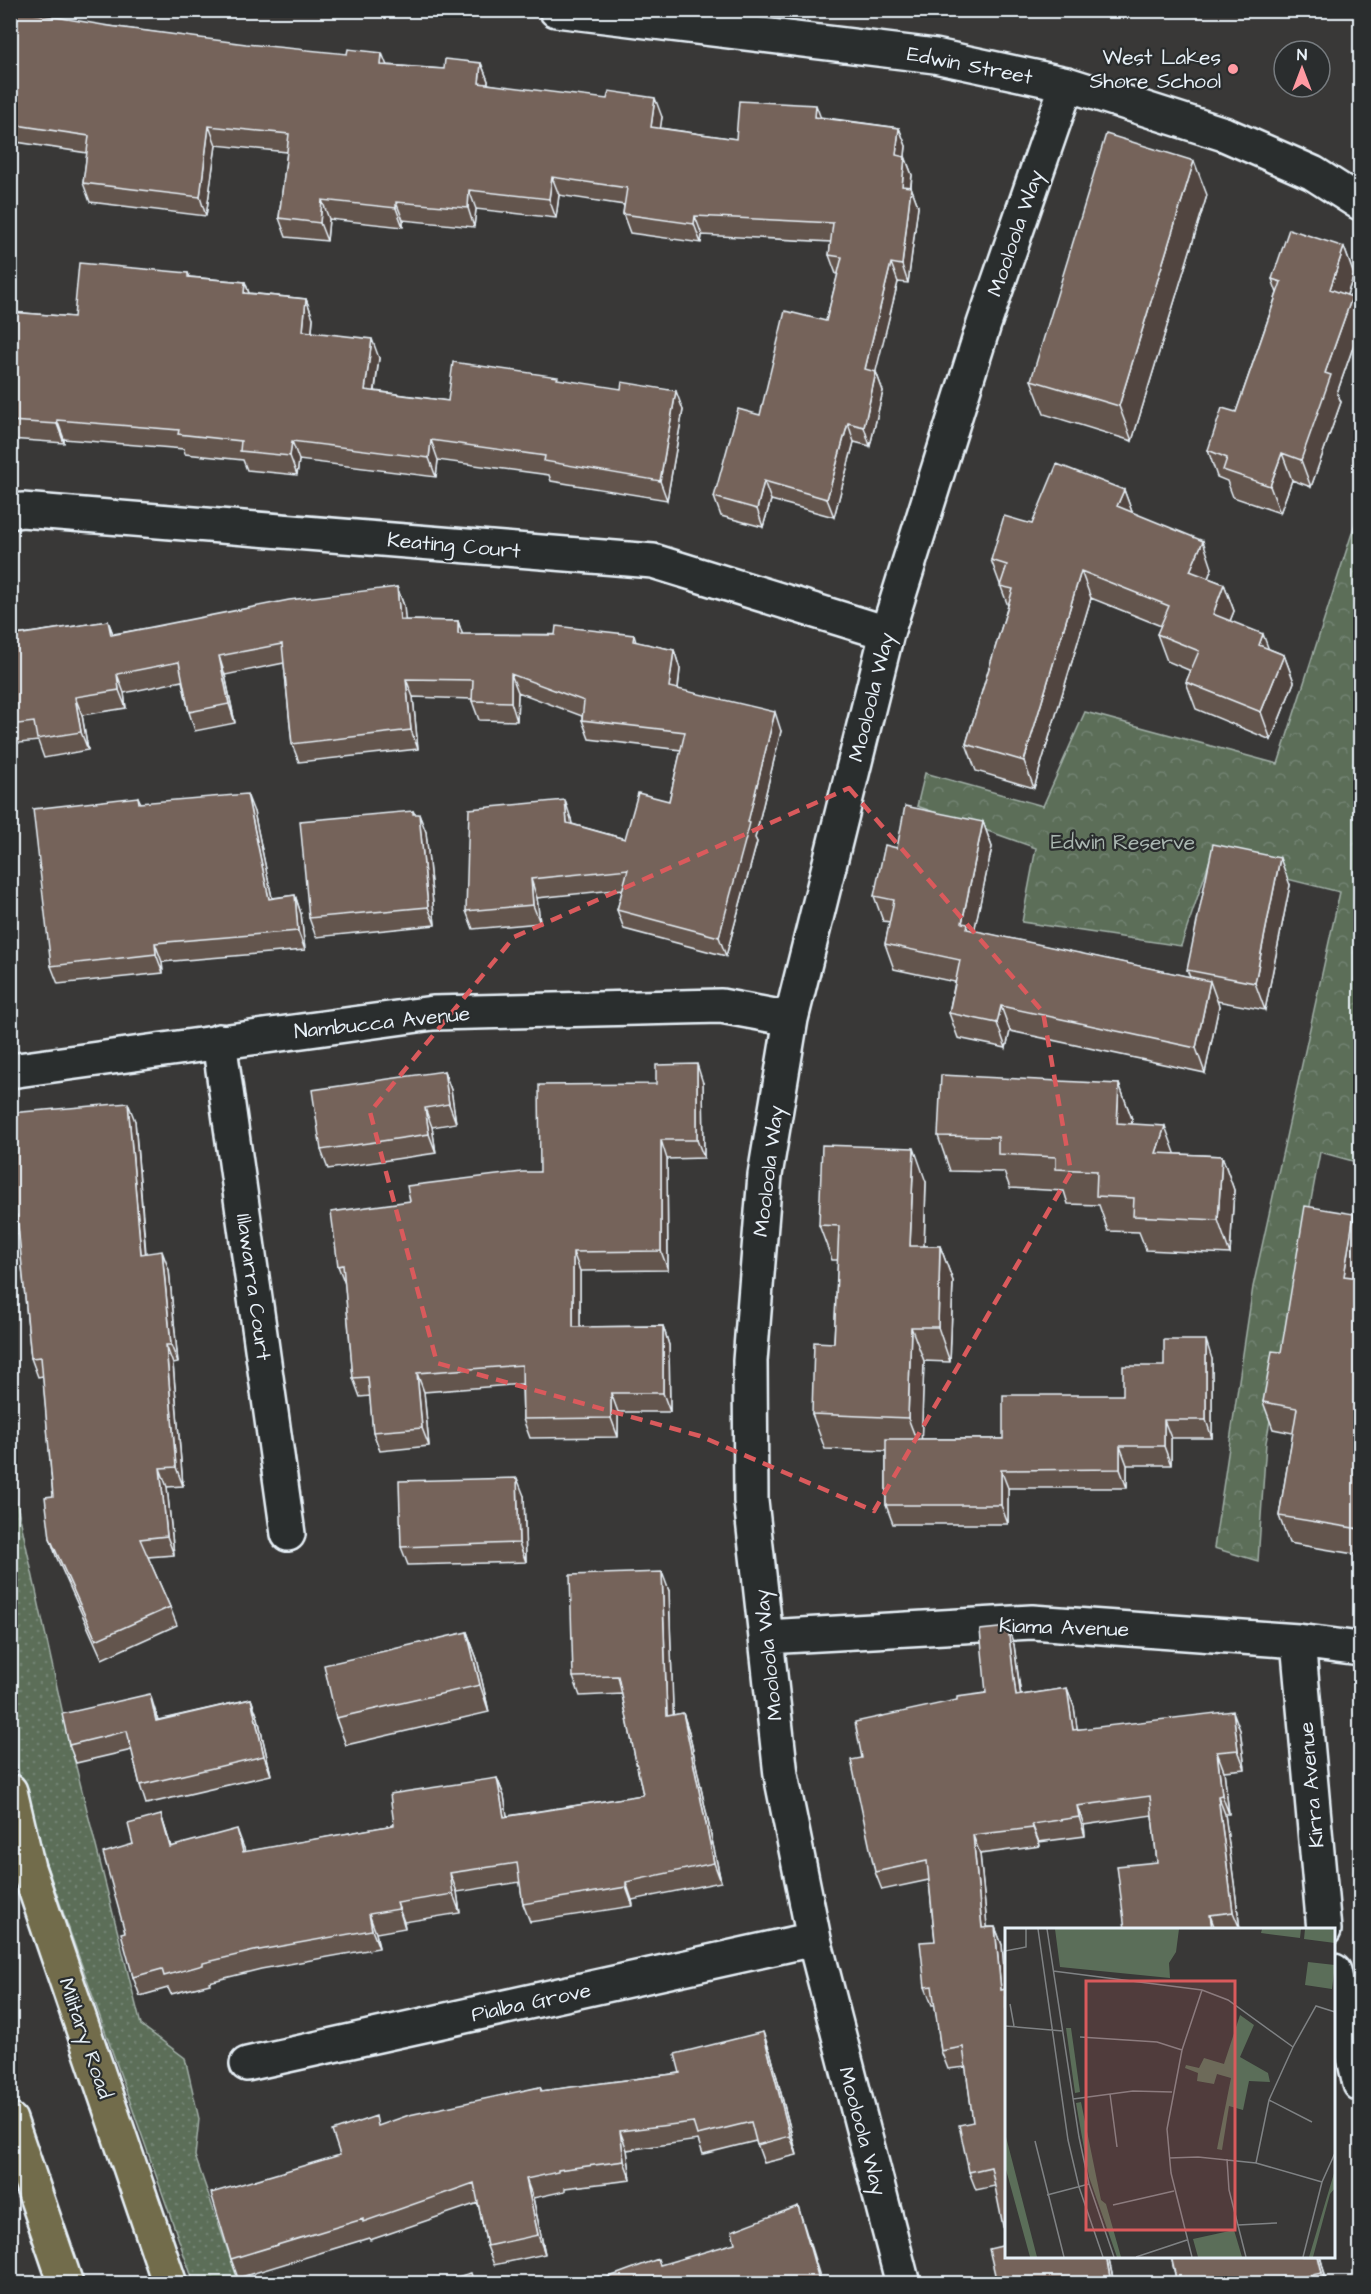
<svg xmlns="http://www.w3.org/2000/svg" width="1371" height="2294" font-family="'Architects Daughter',sans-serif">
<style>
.grass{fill:url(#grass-dots);stroke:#a2b0a8;stroke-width:1.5}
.park{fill:url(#park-crowns);stroke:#a2b0a8;stroke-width:1.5}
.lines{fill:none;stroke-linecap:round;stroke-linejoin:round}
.minor-casing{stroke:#e8f1f8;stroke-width:38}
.major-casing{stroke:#e8f1f8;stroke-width:38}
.minor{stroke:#2a2d2e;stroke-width:33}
.major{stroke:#726c4b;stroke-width:33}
.wall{fill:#64554d;stroke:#e8f1f8;stroke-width:1.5}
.shaded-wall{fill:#51453f;stroke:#e8f1f8;stroke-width:1.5}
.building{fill:#74635a;stroke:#e8f1f8;stroke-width:1.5}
.marked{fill:none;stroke:#da5a5c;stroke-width:4.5;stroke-dasharray:12 8;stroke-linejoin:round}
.poi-dot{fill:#ff9aa2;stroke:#2a2d2e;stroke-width:2}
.labels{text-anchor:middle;stroke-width:4.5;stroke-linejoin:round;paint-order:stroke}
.poi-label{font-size:21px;fill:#e8f1f8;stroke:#2a2d2e;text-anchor:end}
.street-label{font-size:21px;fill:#e8f1f8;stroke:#2a2d2e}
.park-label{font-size:21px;fill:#a9b6b0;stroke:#2a2d2e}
.inset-road{fill:none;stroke:#7f8284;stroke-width:1.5}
.view{fill:#da5a5c;fill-opacity:0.15;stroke:#da5a5c;stroke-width:3}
.inset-edge{fill:none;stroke:#e8f1f8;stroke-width:3}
</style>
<defs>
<pattern id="grass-dots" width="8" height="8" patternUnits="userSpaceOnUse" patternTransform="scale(1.5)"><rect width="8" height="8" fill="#5b6e59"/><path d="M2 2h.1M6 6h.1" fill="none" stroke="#738372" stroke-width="1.8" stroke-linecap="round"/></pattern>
<pattern id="park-crowns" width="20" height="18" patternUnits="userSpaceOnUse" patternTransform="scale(1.5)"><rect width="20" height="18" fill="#5b6e59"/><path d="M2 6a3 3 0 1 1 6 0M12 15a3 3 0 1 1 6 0" fill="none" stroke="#738372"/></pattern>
</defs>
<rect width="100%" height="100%" fill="#393837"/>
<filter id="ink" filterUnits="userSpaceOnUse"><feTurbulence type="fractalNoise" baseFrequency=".0167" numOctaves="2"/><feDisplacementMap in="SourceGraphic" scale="12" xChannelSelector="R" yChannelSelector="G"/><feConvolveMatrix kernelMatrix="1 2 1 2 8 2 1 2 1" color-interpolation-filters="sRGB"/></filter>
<g filter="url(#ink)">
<path class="grass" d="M 10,1472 L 64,1719 L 141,2025 L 185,2058 L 199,2119 L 195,2156 L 239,2283 L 194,2283 L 27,1810 L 10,1735 Z"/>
<path class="park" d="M 1360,508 L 1360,1163 L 1320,1152 L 1266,1442 L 1258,1561 L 1214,1548 L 1253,1287 L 1340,892 L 1210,860 L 1181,946 L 1022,922 L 1036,848 L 917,806 L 925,773 L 1043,806 L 1085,712 L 1278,764 Z"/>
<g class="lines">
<defs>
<path id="minor" d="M 556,10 L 935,56 L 1067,84 L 1224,134 L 1313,173 L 1360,203
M 10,512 L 22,510 L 653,561 L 887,633
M 219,1041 L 288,1534
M 10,1071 L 433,1013 L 721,1006 L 791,1019
M 766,1637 L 1032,1622 L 1298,1641 L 1360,1649
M 1298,1641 L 1324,1930
M 1334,1971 L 1360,2084
M 247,2064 L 814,1939
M 903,2284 L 814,1939 L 781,1775 L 751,1501 L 750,1361 L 765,1175 L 791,1019 L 887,633 L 984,324 L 1067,84"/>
<path id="major" d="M 10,1791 L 28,1868 L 170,2284
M 10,2120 L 66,2284"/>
</defs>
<use href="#minor" class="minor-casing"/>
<use href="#major" class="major-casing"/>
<use href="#minor" class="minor"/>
<use href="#major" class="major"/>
</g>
<path class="wall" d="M 109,26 L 387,65 L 444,69 L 481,63 L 488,81 L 488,84 L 662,117 L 660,128 L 736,139 L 820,117 L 899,128 L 906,146 L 905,156 L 912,175 L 911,187 L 918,206 L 908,283 L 898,282 L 875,372 L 876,372 L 883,391 L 870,446 L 854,442 L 834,517 L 771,500 L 763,527 L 721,516 L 714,497 L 760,415 L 826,321 L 838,274 L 836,274 L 829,255 L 831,242 L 702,235 L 701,243 L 630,233 L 623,214 L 624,205 L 559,195 L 556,218 L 476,209 L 474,227 L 403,220 L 403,227 L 329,219 L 327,241 L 286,237 L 279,218 L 287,152 L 216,145 L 206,216 L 90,202 L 83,183 L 87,153 L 10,141 L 10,29 Z
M 1207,195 L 1132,441 L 1044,414 L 1031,380 Z
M 1344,247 L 1354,275 L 1347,295 L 1360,321 L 1360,327 L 1337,393 L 1341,402 L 1311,487 L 1292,480 L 1280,513 L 1233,497 L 1227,481 L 1217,477 L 1208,450 L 1236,412 L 1277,293 L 1272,279 Z
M 10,268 L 16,283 L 12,312 L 74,317 L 188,273 L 190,277 L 245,282 L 249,293 L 306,299 L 313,318 L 312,332 L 379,358 L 375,391 L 448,401 L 559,380 L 683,410 L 667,500 L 551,481 L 549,475 L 438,460 L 436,477 L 299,460 L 297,475 L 247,470 L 243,460 L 185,454 L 184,449 L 64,439 L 64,443 L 10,439 Z
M 1124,490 L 1132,512 L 1212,568 L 1208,578 L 1224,584 L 1234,611 L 1230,621 L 1269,649 L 1284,655 L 1294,682 L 1271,740 L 1196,709 L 1186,682 L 1191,671 L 1167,661 L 1157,634 L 1161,626 L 1091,598 L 1034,788 L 976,771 L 966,744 L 1008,606 L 991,560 L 1032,524 Z
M 397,587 L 404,606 L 405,620 L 458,621 L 462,634 L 634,635 L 636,642 L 674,650 L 680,669 L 678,689 L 781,731 L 755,838 L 757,842 L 726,956 L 624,929 L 617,910 L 623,889 L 537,898 L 540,923 L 473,929 L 466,911 L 571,819 L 572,824 L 625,839 L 669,801 L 681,750 L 589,739 L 582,720 L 582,716 L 518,692 L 517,721 L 479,720 L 472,701 L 472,699 L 413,697 L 418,749 L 299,762 L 292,744 L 284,663 L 225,675 L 235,723 L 195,731 L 189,712 L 182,681 L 124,693 L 126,708 L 82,715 L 88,750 L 44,758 L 38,741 L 10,744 L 10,636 L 108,621 L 113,634 Z
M 138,797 L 141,803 L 254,812 L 272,898 L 295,895 L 301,914 L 305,950 L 162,962 L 163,973 L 58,984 L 51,966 Z
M 413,811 L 426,832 L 435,925 L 316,937 L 309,918 Z
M 983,822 L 992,847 L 974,931 L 1190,977 L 1187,970 L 1290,885 L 1265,1010 L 1217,1001 L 1219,1006 L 1205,1073 L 1010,1031 L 1006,1048 L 958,1038 L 949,1013 L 955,982 L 894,969 L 885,944 L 890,922 L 883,921 L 874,896 L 897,848 Z
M 444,1071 L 451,1090 L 456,1123 L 432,1127 L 436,1153 L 328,1169 L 321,1150 Z
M 703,1083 L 704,1158 L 667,1159 L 668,1270 L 580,1271 L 580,1327 L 663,1326 L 669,1345 L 670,1412 L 618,1412 L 618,1437 L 530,1438 L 523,1419 L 522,1384 L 424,1392 L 429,1446 L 380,1451 L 373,1432 L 370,1396 L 360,1397 L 353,1378 L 345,1284 L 338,1266 L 410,1201 L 540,1172 Z
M 1119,1084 L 1132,1119 L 1131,1124 L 1175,1154 L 1222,1156 L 1234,1190 L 1230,1254 L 1146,1250 L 1139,1232 L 1108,1231 L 1099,1205 L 1068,1204 L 1064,1191 L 1010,1188 L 1004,1172 L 950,1171 L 938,1136 Z
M 10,1113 L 135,1121 L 146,1253 L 169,1270 L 178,1363 L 173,1364 L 183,1486 L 167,1487 L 174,1555 L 148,1557 L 170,1607 L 177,1625 L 102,1659 L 56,1556 L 50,1538 L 53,1496 L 43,1376 L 38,1377 L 31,1358 L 19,1234 L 10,1235 Z
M 926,1182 L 924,1246 L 940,1246 L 953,1281 L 950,1362 L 924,1361 L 921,1439 L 1003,1439 L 1123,1395 L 1164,1366 L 1212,1359 L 1212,1438 L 1171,1438 L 1171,1465 L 1127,1465 L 1127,1488 L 1008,1488 L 1008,1524 L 893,1524 L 886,1505 L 886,1451 L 825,1449 L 812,1414 L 834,1343 L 838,1260 L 832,1260 L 819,1225 Z
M 1354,1214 L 1360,1232 L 1360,1262 L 1358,1278 L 1360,1278 L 1360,1555 L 1289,1543 L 1279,1516 L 1293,1433 L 1273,1429 L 1263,1402 L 1281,1352 Z
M 524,1496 L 526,1562 L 408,1565 L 401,1547 Z
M 669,1591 L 673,1715 L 683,1713 L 689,1732 L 721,1882 L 632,1900 L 633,1906 L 530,1922 L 523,1904 L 520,1882 L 457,1892 L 460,1913 L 404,1922 L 405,1928 L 376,1933 L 379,1948 L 261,1969 L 209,1982 L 210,1984 L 171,1994 L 168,1988 L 140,1996 L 133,1977 L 125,1932 L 133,1844 L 161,1815 L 171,1847 L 244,1848 L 245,1852 L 394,1825 L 497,1778 L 504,1796 L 507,1816 L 643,1795 L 622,1694 L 580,1696 L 573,1677 Z
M 467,1632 L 477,1659 L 489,1712 L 346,1745 L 336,1718 Z
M 1014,1645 L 1021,1695 L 1067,1688 L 1074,1707 L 1077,1729 L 1240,1730 L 1245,1769 L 1224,1771 L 1229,1814 L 1225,1814 L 1240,1929 L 1125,1929 L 1157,1862 L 1152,1815 L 1084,1825 L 1085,1836 L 1039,1842 L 1040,1846 L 980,1854 L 987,1927 L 995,1927 L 1002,1945 L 1006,1989 L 995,2186 L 976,2190 L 969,2172 L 973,2122 L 966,2067 L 948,2069 L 941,2051 L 935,2005 L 932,2005 L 925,1987 L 935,1941 L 929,1880 L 882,1890 L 875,1872 L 862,1758 L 957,1700 L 986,1693 Z
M 251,1699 L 258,1718 L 271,1775 L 146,1804 L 140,1785 L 132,1750 L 76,1763 L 69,1745 L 156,1713 L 158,1720 Z
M 770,2051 L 797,2155 L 764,2163 L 756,2141 L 703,2154 L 698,2140 L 627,2150 L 631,2180 L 565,2188 L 565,2191 L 533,2198 L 545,2254 L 494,2265 L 487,2246 L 478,2203 L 370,2240 L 369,2238 L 238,2278 L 231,2259 L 340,2155 L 379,2126 L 540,2087 L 542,2091 L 680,2073 Z
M 1108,2256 L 1114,2283 L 997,2283 Z
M 1171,2256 L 1320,2256 L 1327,2283 L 1177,2283 Z"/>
<path class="shaded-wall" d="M 382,53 L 389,71 L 381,65 Z
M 481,63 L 488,81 L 486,102 L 479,83 Z
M 655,98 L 662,117 L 658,145 L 651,127 Z
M 816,105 L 823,124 L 815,117 Z
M 209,126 L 216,145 L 206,216 L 200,197 Z
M 899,128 L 906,146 L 903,174 L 896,155 Z
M 905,157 L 912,175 L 908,205 L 902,186 Z
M 1194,161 L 1207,195 L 1132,441 L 1119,406 Z
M 552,177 L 559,195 L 556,218 L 549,199 Z
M 911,187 L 918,206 L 908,283 L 902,265 Z
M 469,190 L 476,209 L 474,227 L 468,208 Z
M 322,200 L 329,219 L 327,241 L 320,223 Z
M 396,202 L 403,220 L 403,227 L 396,208 Z
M 695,216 L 702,235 L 701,243 L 694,224 Z
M 1344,247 L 1354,275 L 1339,316 L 1330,289 Z
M 891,263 L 898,282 L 872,387 L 865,369 Z
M 10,268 L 16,283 L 10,329 Z
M 245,282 L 252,302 L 244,293 Z
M 1352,297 L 1360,321 L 1360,327 L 1337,393 L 1341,402 L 1311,487 L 1301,460 L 1325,373 Z
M 306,299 L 313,318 L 310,350 L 303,331 Z
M 372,339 L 379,358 L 372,409 L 365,390 Z
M 876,372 L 883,391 L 870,446 L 864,427 Z
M 676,391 L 683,410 L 667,500 L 660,481 Z
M 57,420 L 64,439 L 64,443 L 57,424 Z
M 848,423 L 854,442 L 834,517 L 827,499 Z
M 431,440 L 438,460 L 436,477 L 429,458 Z
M 292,441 L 299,460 L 297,475 L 290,456 Z
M 1282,453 L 1292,480 L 1280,513 L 1270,486 Z
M 764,481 L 771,500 L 763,527 L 757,509 Z
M 1124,490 L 1134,517 L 1117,506 Z
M 1203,541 L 1212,568 L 1200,598 L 1190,571 Z
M 1081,571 L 1091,598 L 1034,788 L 1024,761 Z
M 1224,584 L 1234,611 L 1222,641 L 1213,614 Z
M 397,587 L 404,606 L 407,639 L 400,620 Z
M 108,621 L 115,639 L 111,635 Z
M 458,621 L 464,639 L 458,634 Z
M 1263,634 L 1273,661 L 1259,645 Z
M 674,650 L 680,669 L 676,706 L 669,687 Z
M 1284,655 L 1294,682 L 1271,740 L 1261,712 Z
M 219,656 L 225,675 L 235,723 L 229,704 Z
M 117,674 L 124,693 L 126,708 L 119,690 Z
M 511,674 L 518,692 L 517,721 L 511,702 Z
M 406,679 L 413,697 L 418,749 L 411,730 Z
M 75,697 L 82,715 L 88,750 L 81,732 Z
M 775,712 L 781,731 L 755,838 L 757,842 L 726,956 L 719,937 Z
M 247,794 L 254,812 L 276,917 L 269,899 Z
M 565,800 L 571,819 L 574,842 L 567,823 Z
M 419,814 L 426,832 L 435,925 L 428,907 Z
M 983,822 L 992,847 L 973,937 L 962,923 Z
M 1280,858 L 1290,885 L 1265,1010 L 1255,983 Z
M 531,879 L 537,898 L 540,923 L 533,905 Z
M 295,895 L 301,914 L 305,950 L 298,931 Z
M 155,943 L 162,962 L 163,973 L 156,954 Z
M 1210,981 L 1219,1006 L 1205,1073 L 1196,1048 Z
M 1001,1006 L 1010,1031 L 1006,1048 L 997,1023 Z
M 697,1064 L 703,1083 L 704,1158 L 697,1140 Z
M 444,1071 L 451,1090 L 456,1123 L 449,1104 Z
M 1119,1084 L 1132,1119 L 1129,1158 L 1117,1123 Z
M 128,1103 L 135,1121 L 147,1272 L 141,1254 Z
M 425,1108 L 432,1127 L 436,1153 L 429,1134 Z
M 1165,1126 L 1178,1161 L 1156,1153 Z
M 661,1140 L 667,1159 L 668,1270 L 661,1251 Z
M 914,1148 L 926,1182 L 923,1280 L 910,1246 Z
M 1222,1156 L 1234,1190 L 1230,1254 L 1218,1220 Z
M 1354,1214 L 1360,1232 L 1360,1262 L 1354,1303 L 1344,1276 Z
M 940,1246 L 953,1281 L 950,1362 L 938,1327 Z
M 162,1251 L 169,1270 L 178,1363 L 171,1345 Z
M 573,1252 L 580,1271 L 580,1346 L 573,1327 Z
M 663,1326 L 669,1345 L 670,1412 L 663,1393 Z
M 911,1327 L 924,1361 L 921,1452 L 908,1418 Z
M 1206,1340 L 1212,1359 L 1212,1438 L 1206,1420 Z
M 166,1345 L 173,1364 L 183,1486 L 176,1467 Z
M 417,1373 L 424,1392 L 429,1446 L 422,1428 Z
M 611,1393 L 618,1412 L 618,1437 L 611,1418 Z
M 1164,1420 L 1171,1438 L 1171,1465 L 1164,1446 Z
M 1120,1446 L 1127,1465 L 1127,1488 L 1120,1469 Z
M 160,1468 L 167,1487 L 174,1555 L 167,1536 Z
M 1001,1470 L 1008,1488 L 1008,1524 L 1001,1505 Z
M 517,1478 L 524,1496 L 526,1562 L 519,1543 Z
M 662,1572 L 669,1591 L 674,1735 L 667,1716 Z
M 1008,1627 L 1014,1645 L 1023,1714 L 1016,1696 Z
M 467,1632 L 477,1659 L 489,1712 L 480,1685 Z
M 1067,1688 L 1074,1707 L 1080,1748 L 1073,1730 Z
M 150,1694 L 156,1713 L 162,1740 L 156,1721 Z
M 251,1699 L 258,1718 L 271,1775 L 264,1756 Z
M 1233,1711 L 1240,1730 L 1245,1769 L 1238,1750 Z
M 683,1713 L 689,1732 L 721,1882 L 714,1863 Z
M 1217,1752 L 1224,1771 L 1229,1814 L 1222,1795 Z
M 497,1778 L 504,1796 L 510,1836 L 504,1817 Z
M 1218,1796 L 1225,1814 L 1240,1929 L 1233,1912 Z
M 1077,1806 L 1084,1825 L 1085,1836 L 1079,1817 Z
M 161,1815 L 167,1834 L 177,1866 L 170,1847 Z
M 1032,1824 L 1039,1842 L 1040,1846 L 1033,1828 Z
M 237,1829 L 244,1848 L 250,1871 L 243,1852 Z
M 973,1835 L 980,1854 L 989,1946 L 982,1928 Z
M 450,1873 L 457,1892 L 460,1913 L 453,1894 Z
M 626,1882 L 632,1900 L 633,1906 L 626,1887 Z
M 397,1903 L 404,1922 L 405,1928 L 399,1909 Z
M 369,1914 L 376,1933 L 379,1948 L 372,1930 Z
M 1210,1915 L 1215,1929 L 1212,1929 Z
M 995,1927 L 1002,1945 L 1006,1994 L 1001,1990 Z
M 763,2032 L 770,2051 L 797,2155 L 790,2136 Z
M 620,2131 L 627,2150 L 631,2180 L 624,2161 Z
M 526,2179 L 533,2198 L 545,2254 L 538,2235 Z
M 798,2206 L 804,2225 L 822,2283 L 820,2283 Z
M 1106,2256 L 1108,2256 L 1114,2283 L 1113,2283 L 1110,2277 Z
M 1318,2256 L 1320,2256 L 1327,2283 L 1326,2283 L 1322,2273 Z"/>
<path class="building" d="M 14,10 L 109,26 L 246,44 L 347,54 L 348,49 L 382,53 L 381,65 L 444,69 L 445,59 L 481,63 L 479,83 L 607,99 L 609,91 L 655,98 L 651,127 L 736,139 L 739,101 L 816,105 L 815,117 L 899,128 L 896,155 L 905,157 L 902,186 L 911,187 L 902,265 L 891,263 L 865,369 L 876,372 L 864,427 L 848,423 L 827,499 L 764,481 L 757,509 L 714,497 L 738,409 L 760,415 L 785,311 L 826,321 L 842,257 L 829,255 L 833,223 L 695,216 L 694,224 L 623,214 L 627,188 L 552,177 L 549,199 L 469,190 L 468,208 L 396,202 L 396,208 L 322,200 L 320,223 L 279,218 L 289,134 L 209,126 L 200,197 L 83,183 L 89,136 L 10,124 L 10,29 Z
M 1106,134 L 1194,161 L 1119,406 L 1031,380 Z
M 1289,229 L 1344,247 L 1330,289 L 1352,297 L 1325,373 L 1331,375 L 1301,460 L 1282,453 L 1270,486 L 1223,470 L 1227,458 L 1208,450 L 1222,408 L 1236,412 L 1281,282 L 1272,279 Z
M 79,263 L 188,273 L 188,277 L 245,282 L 244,293 L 306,299 L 303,331 L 372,339 L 365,390 L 448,401 L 453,362 L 558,377 L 557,379 L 621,389 L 622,382 L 676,391 L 660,481 L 544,461 L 545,456 L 431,440 L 429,458 L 292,441 L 290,456 L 240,451 L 241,441 L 178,434 L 179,430 L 57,420 L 57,424 L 10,421 L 10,312 L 74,317 Z
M 1057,464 L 1124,490 L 1117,506 L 1203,541 L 1190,571 L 1224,584 L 1213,614 L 1263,634 L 1259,645 L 1284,655 L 1261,712 L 1186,682 L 1199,651 L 1157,634 L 1169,606 L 1081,571 L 1024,761 L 966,744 L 1013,589 L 1000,586 L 1007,565 L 991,560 L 1004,516 L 1032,524 Z
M 397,587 L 400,620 L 458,621 L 458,634 L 555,635 L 556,626 L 634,635 L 633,641 L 674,650 L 669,687 L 775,712 L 748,822 L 750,823 L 719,937 L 617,910 L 628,869 L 531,879 L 533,905 L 466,911 L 469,809 L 565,800 L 567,823 L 625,839 L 638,793 L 669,801 L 685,732 L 582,720 L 584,701 L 511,674 L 511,702 L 472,701 L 473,680 L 406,679 L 411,730 L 292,744 L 282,644 L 219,656 L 229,704 L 189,712 L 179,662 L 117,674 L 119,690 L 75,697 L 81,732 L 37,739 L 34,722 L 10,725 L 10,636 L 108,621 L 111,635 L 289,600 Z
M 247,794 L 269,899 L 295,895 L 298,931 L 155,943 L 156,954 L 51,966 L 33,809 L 138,797 L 139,803 Z
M 905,806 L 983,822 L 962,923 L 968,924 L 967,929 L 1210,981 L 1196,1048 L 1001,1006 L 997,1023 L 949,1013 L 960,960 L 885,944 L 894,900 L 874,896 L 885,845 L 897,848 Z
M 413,811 L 413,814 L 419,814 L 428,907 L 309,918 L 300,821 Z
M 1213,844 L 1280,858 L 1255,983 L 1187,970 Z
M 697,1064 L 697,1140 L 661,1140 L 661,1251 L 573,1252 L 573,1327 L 663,1326 L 663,1393 L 611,1393 L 611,1418 L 523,1419 L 522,1365 L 417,1373 L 422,1428 L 373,1432 L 368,1377 L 353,1378 L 343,1265 L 338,1266 L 331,1212 L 410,1201 L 407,1186 L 522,1172 L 540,1172 L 539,1085 L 656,1084 L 656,1065 Z
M 444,1071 L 449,1104 L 425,1108 L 429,1134 L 321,1150 L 312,1090 Z
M 941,1075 L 1119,1084 L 1117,1123 L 1165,1126 L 1156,1153 L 1222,1156 L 1218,1220 L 1133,1216 L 1134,1198 L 1096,1196 L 1097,1171 L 1056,1169 L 1056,1157 L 998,1154 L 998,1137 L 938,1136 Z
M 128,1103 L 141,1254 L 162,1251 L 171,1345 L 166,1345 L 176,1467 L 160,1468 L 167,1536 L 140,1539 L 170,1607 L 96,1640 L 50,1538 L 45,1497 L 53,1496 L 41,1357 L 31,1358 L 17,1215 L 10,1216 L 10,1113 Z
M 822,1145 L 914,1148 L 910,1246 L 940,1246 L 938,1327 L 911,1327 L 908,1418 L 812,1414 L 814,1342 L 834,1343 L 839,1226 L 819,1225 Z
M 1305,1206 L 1354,1214 L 1344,1276 L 1360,1278 L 1360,1529 L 1279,1516 L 1297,1408 L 1263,1402 L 1272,1351 L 1281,1352 Z
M 1164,1340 L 1206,1340 L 1206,1420 L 1164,1420 L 1164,1446 L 1120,1446 L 1120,1469 L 1001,1470 L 1001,1505 L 886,1505 L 886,1439 L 1003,1439 L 1003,1395 L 1123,1395 L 1123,1366 L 1164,1366 Z
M 517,1478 L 519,1543 L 401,1547 L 399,1481 Z
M 662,1572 L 667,1716 L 683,1713 L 714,1863 L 626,1882 L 626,1887 L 523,1904 L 517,1863 L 450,1873 L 453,1894 L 397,1903 L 399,1909 L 369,1914 L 372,1930 L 254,1951 L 203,1963 L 203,1965 L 164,1976 L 162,1969 L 133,1977 L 121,1933 L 125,1932 L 103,1853 L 133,1844 L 128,1824 L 161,1815 L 170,1847 L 237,1829 L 243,1852 L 394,1825 L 390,1794 L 497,1778 L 504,1817 L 643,1795 L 618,1676 L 573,1677 L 570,1575 Z
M 1008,1627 L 1016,1696 L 1067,1688 L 1073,1730 L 1233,1711 L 1238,1750 L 1217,1752 L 1222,1795 L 1218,1796 L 1233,1912 L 1210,1915 L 1212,1929 L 1125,1929 L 1117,1866 L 1157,1862 L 1150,1796 L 1077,1806 L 1079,1817 L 1032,1824 L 1033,1828 L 973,1835 L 982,1928 L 995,1927 L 1001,1990 L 1006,1989 L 1006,2241 L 991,2167 L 969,2172 L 959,2125 L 973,2122 L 963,2047 L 941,2051 L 932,1986 L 925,1987 L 920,1942 L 935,1941 L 927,1861 L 875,1872 L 851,1760 L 862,1758 L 855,1722 L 957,1700 L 957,1697 L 986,1693 L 980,1630 Z
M 467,1632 L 480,1685 L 336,1718 L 324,1665 Z
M 150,1694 L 156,1721 L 251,1699 L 264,1756 L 140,1785 L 127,1731 L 69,1745 L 62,1714 Z
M 1355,1730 L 1360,1730 L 1360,1812 Z
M 763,2032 L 790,2136 L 757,2145 L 751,2122 L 697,2135 L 693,2122 L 620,2131 L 624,2161 L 558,2170 L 558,2172 L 526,2179 L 538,2235 L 487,2246 L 474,2183 L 363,2222 L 363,2219 L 231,2259 L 211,2193 L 340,2155 L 332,2131 L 376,2116 L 378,2126 L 409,2115 L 540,2087 L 541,2091 L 680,2073 L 675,2054 Z
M 798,2206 L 820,2283 L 593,2283 L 658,2259 L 660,2265 L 735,2243 L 732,2231 Z
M 1006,2245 L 1006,2256 L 1106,2256 L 1110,2277 L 1081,2283 L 997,2283 L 989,2249 Z
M 1171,2256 L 1318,2256 L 1322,2273 L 1274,2283 L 1177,2283 Z
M 471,2273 L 474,2283 L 437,2283 Z"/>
</g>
<path class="marked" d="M 849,788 L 1043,1012 L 1071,1172 L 874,1511 L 700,1436 L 437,1363 L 370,1112 L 514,937 Z"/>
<circle class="poi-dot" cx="1233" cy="69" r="6"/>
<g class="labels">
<g class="poi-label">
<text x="1221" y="64">West Lakes<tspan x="1221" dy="24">Shore School</tspan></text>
</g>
<g class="street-label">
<text transform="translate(970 65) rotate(11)" y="7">Edwin Street</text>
<text transform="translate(1015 233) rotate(-71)" y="7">Mooloola Way</text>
<text transform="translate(454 545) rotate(5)" y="7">Keating Court</text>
<text transform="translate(871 697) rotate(-76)" y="7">Mooloola Way</text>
<text transform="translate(382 1022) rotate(-6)" y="7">Nambucca Avenue</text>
<text transform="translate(768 1171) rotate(-83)" y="7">Mooloola Way</text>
<text transform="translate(254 1287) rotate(82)" y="7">Illawarra Court</text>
<text transform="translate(1064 1627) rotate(2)" y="7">Kiama Avenue</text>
<text transform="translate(768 1655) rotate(-96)" y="7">Mooloola Way</text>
<text transform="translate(1311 1785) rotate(-95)" y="7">Kirra Avenue</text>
<text transform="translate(531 2002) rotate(-12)" y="7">Pialba Grove</text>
<text transform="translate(86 2038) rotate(71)" y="7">Military Road</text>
<text transform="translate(863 2131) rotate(75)" y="7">Mooloola Way</text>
</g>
<g class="park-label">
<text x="1123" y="849">Edwin Reserve</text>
</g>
</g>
<g transform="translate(1005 1928)">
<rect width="330" height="330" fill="#393837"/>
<path d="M 61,100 L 66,100 L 75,164 L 70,165 ZM 76,174 L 96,272 L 101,276 L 116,329 L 112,329 L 84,249 L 71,175 ZM 330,242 L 330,260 L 325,266 L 308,329 L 304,329 Z" fill="#5b6e59"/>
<path d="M 50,1 L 174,1 L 171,24 L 164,35 L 165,50 L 55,39 ZM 235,87 L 249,97 L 235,129 L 263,145 L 265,154 L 244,153 L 238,182 L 224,178 L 217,222 L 212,221 L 226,150 L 212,146 L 209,156 L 192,153 L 193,145 L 180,140 L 181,137 L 194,140 L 199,130 L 219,136 ZM 0,205 L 32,329 L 25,329 L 0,238 ZM 229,302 L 237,329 L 193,329 L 188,311 Z" fill="#5b6e59"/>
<path d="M 257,1 L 296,1 L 295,10 L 256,5 ZM 300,1 L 330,1 L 330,15 L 299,11 ZM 303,34 L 330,37 L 327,61 L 300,57 Z" fill="#5b6e59"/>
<path class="inset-road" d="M 33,1 L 63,212 L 74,259 L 98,329M 42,1 L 74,209 L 84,256 L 109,329M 0,23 L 21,19 L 21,1M 48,43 L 197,62 L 223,72 L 288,119M 5,76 L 9,98M 0,98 L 58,103M 75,109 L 152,114 L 177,122M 105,166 L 112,219M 68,171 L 128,163 L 167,164M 264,172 L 307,194M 30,213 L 59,329M 164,230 L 193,229 L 251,235 L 317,254M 222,231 L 224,262 L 241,329M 251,235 L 264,172 L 288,119 L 311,78 L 330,84M 42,267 L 84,256M 108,277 L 169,263M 233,297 L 272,295M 131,329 L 182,312M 187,329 L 166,245 L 162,201 L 177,122 L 197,62M 298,329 L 317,254 L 330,225"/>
<path class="view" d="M 81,53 L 230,53 L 230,302 L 81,302 Z"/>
<rect width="330" height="330" class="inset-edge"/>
</g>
<rect width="1371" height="2294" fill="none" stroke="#2a2d2e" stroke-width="36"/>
<rect x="18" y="18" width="1335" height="2258" fill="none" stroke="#e8f1f8" stroke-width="2" filter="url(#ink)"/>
<g transform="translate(1302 69)"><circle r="28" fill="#2a2d2e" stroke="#767b7f" stroke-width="1.5"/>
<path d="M0-4.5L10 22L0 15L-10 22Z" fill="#ff9aa2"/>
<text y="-9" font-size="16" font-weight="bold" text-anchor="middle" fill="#e8f1f8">N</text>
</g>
</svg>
